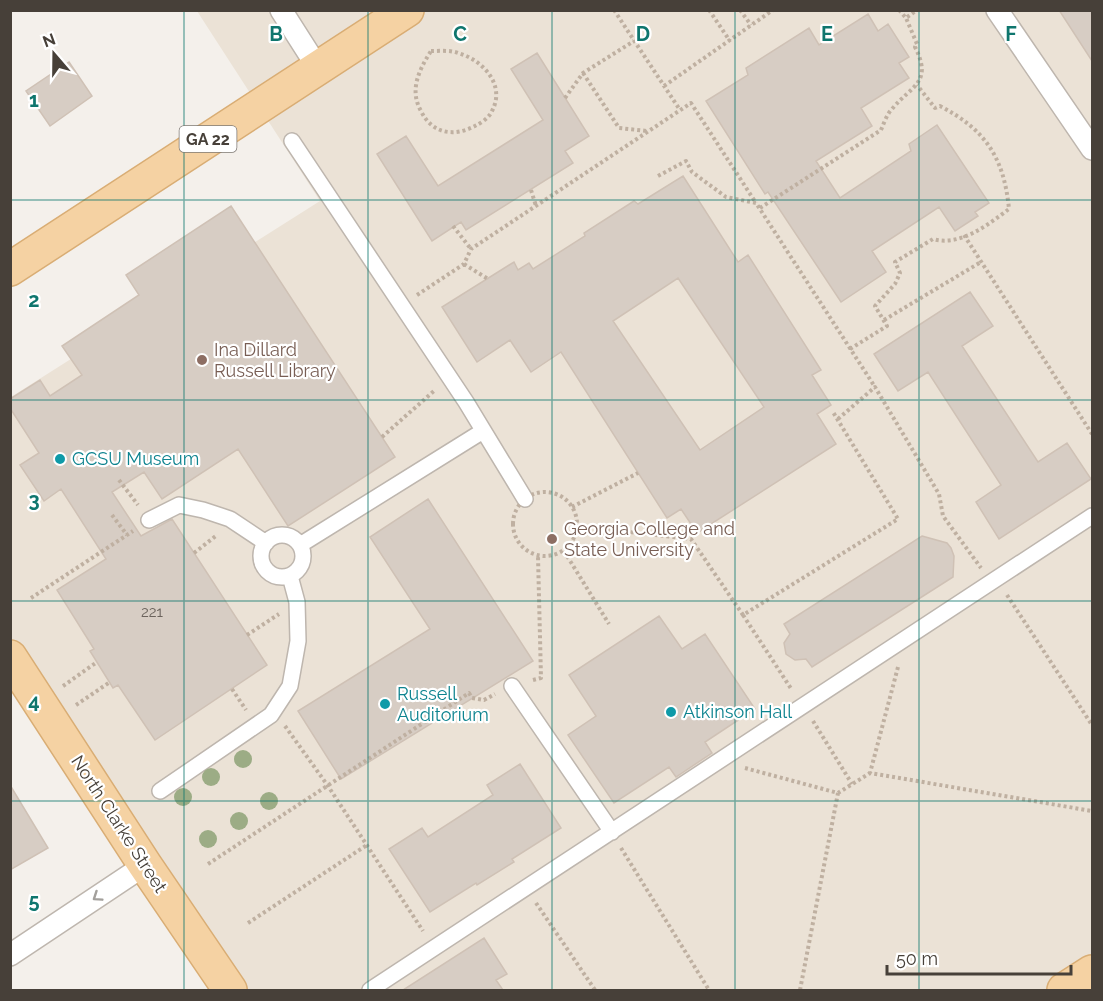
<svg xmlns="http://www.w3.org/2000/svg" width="1103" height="1001" font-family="Raleway,sans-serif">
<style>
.education{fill:#ebe2d6}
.building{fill:#d7cdc4;stroke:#cfc1b5;stroke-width:1.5;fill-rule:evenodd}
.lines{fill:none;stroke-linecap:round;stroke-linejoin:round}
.pedestrian-casing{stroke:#beb6ae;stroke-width:18}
.minor-casing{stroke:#beb6ae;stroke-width:24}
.primary-casing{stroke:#d9ad74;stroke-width:36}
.path{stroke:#bfb0a1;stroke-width:4;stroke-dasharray:3 3;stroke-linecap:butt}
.pedestrian{stroke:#fff;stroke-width:15}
.minor{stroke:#fff;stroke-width:21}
.primary{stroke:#f5d2a3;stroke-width:33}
.tree{fill:#9cac85}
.oneway{stroke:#a3a09c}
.grid{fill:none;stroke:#0f766e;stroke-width:1.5;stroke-opacity:0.55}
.education-dot{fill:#8d6e63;stroke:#fff;stroke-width:2}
.culture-dot{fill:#0f9aa8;stroke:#fff;stroke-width:2}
.labels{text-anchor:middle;stroke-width:4.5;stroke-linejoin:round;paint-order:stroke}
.number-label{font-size:15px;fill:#6b635c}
.shield{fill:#fff;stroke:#7e7974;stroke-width:1.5}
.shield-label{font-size:16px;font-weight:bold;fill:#474039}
.education-label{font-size:18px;fill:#785e54;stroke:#fff;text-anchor:start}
.culture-label{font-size:18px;fill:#0d838f;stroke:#fff;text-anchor:start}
.street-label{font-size:18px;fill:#474039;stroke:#fff}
.grid-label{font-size:20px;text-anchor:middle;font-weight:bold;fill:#0f766e;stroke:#fff;stroke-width:4.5;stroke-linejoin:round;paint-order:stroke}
</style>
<rect width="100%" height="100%" fill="#f4f0eb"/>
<path class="education" d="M 197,11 L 1092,11 L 1092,966 L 1058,990 L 215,990 L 11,681 L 11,397 L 320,201 Z"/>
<path class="building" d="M 1059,10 L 1092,10 L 1092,61 Z
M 868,14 L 878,31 L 888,24 L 909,57 L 899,63 L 909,78 L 861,108 L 872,126 L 816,161 L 840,198 L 911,151 L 909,144 L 937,125 L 989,203 L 975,212 L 978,216 L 955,231 L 939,207 L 872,251 L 886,272 L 841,302 L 768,192 L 765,194 L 706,101 L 748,75 L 746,68 L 809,28 L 819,45 Z
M 537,53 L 589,136 L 565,151 L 573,163 L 466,230 L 461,222 L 432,241 L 377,154 L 406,136 L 438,186 L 543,120 L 511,69 Z
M 69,62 L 92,96 L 50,126 L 26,91 Z
M 683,176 L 738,262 L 748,255 L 821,370 L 812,375 L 831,405 L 817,414 L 836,444 L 697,533 L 681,509 L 667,518 L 561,352 L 531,372 L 510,340 L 477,362 L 442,307 L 514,262 L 518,270 L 529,263 L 533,269 L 585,236 L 584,233 L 634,201 L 638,204 ZM 678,278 L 764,407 L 700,450 L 613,321 Z
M 231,206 L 395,457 L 288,526 L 238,449 L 162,499 L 144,472 L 112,492 L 141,536 L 172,519 L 267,665 L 155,740 L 118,685 L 113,688 L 90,651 L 94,649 L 57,590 L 106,559 L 61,489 L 44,501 L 20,465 L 39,453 L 10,408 L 10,399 L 40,380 L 50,396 L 82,375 L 62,346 L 139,295 L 126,275 Z
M 970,292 L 993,326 L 962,346 L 1038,462 L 1067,443 L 1091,479 L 999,539 L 976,502 L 1001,485 L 928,372 L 898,391 L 874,354 Z
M 428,499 L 533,661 L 341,779 L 298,711 L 430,629 L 370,537 Z
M 922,536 L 947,543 L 951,548 L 954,556 L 953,577 L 812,667 L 806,659 L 795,660 L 786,654 L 784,643 L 790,634 L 784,624 Z
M 659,616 L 682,649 L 705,634 L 755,709 L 705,742 L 712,753 L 676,777 L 669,767 L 614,803 L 568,735 L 596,716 L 569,675 Z
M 520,764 L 561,828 L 512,859 L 514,862 L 477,885 L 476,883 L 430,912 L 389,849 L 422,828 L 428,837 L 493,795 L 487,785 Z
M 10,785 L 48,848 L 10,870 Z
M 484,938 L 507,974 L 496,980 L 503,990 L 403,990 Z"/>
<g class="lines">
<defs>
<path id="pedestrian" d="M 292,141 L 466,402 L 525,499
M 149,520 L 179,505 L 203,510 L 230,519 L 266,543
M261 556a21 21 0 1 1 42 0a21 21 0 1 1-42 0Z
M 300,545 L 483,431
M 512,686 L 612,832
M 160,791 L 271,715 L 290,686 L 298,641 L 297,602 L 290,576
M 370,990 L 1092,516"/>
<path id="minor" d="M 281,10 L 318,68
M 997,10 L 1092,149
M 10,955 L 145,865"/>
<path id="primary" d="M 10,269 L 407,10
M 10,657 L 145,865 L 230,990
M 1064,990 L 1092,972"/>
</defs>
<use href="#pedestrian" class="pedestrian-casing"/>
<use href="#minor" class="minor-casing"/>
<use href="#primary" class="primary-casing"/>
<path class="path" d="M 614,10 L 680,110
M 709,10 L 730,41
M 740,10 L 751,25
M 899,10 L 906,18 L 917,10
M 431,51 C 440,51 450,50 458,53 C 483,60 506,85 492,111 C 489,118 481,123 475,126 C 454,137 432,134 421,111 C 409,90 419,70 431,51 Z
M 583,73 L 619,128 L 647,131
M 664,86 L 773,10
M 565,98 L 583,73 L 634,41
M 658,176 L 686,161 L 692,172 L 726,197 L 756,203 L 875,387
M 531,190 L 536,206
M 760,208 L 881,130 C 884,123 887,114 892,109 C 912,85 933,83 915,47 L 917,44 L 906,18
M 453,226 L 471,249
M 964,235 L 1092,434
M 464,264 L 488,279
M 417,295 L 464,264 L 471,249 L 691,103 L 756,203
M 884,320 L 981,262
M 850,349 L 887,326 L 875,306 L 895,284 L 900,273 L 895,262 L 933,239 C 960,247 989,224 1009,209 C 1004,158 986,130 940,106 L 935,108 L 917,85
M 838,419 L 875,387 L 939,494 L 943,516 L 981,568
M 382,437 L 435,390
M 119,480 L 138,505
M513 524a32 32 0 1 1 64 0a32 32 0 1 1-64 0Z
M 572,507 L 638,473
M 112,515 L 127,535
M 577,526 L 691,539 L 743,615 L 898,519 L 833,412
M 564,551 L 609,624
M 194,553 L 217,535
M 1007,595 L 1092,725
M 31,598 L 133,531
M 743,615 L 792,690
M 247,635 L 279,614
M 898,667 L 870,773 L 1092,811
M 533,680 L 541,678 L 538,556
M 63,686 L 97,662
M 232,689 L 246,710
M 76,705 L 110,682
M 813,721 L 852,784
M 285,726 L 328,786 L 423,931
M 745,768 L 838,793 L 870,773
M 621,848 L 709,990
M 208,864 L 469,693 L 472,698 L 484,700 L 495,694
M 536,903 L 595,990
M 248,923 L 367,845
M 800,990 L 838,793"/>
<use href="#pedestrian" class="pedestrian"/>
<use href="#minor" class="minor"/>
<use href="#primary" class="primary"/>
</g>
<g class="tree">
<circle cx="243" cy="759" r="9"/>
<circle cx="211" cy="777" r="9"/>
<circle cx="183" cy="797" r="9"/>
<circle cx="269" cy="801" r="9"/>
<circle cx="239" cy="821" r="9"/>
<circle cx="208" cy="839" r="9"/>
</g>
<defs><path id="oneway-chevron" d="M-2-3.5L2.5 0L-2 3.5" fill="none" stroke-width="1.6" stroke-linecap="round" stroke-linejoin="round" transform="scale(1.5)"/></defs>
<use class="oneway" href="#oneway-chevron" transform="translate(97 897) rotate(146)"/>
<path class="grid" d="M 184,10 L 184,990M 368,10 L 368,990M 552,10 L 552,990M 735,10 L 735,990M 919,10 L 919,990M 10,200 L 1092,200M 10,400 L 1092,400M 10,601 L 1092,601M 10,801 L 1092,801"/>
<g class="education-dot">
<circle cx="202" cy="360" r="6"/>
<circle cx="552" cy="539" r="6"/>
</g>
<g class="culture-dot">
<circle cx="60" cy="459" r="6"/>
<circle cx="385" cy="704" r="6"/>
<circle cx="671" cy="712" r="6"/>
</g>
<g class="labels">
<g class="number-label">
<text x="152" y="617">221</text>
</g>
<rect class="shield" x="179.5" y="126" width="57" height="26" rx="4.5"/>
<g class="shield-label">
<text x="208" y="145">GA 22</text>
</g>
<g class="education-label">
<text x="214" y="356">Ina Dillard<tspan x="214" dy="21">Russell Library</tspan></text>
<text x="564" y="535">Georgia College and<tspan x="564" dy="21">State University</tspan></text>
</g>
<g class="culture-label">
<text x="72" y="465">GCSU Museum</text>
<text x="397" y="700">Russell<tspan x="397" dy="21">Auditorium</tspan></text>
<text x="683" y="718">Atkinson Hall</text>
</g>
<g class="street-label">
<text transform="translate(119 824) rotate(57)" y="6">North Clarke Street</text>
</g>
</g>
<g class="grid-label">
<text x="276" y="41">B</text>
<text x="460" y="41">C</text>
<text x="643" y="41">D</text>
<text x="827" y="41">E</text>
<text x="1011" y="41">F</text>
<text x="34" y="107">1</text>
<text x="34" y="307">2</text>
<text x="34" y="507">3</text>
<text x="34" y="708">4</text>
<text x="34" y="908">5</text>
</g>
<rect width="1103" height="1001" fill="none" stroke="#474039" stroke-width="24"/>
<g transform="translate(54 54) rotate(340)" stroke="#ffffff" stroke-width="4.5" paint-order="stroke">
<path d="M0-4.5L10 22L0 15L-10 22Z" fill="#474039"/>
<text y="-9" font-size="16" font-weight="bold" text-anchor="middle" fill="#474039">N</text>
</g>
<path d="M887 965v9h184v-9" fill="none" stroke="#474039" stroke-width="3"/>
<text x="896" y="965" font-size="18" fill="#474039" stroke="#ffffff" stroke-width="4.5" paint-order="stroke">50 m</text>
</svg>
